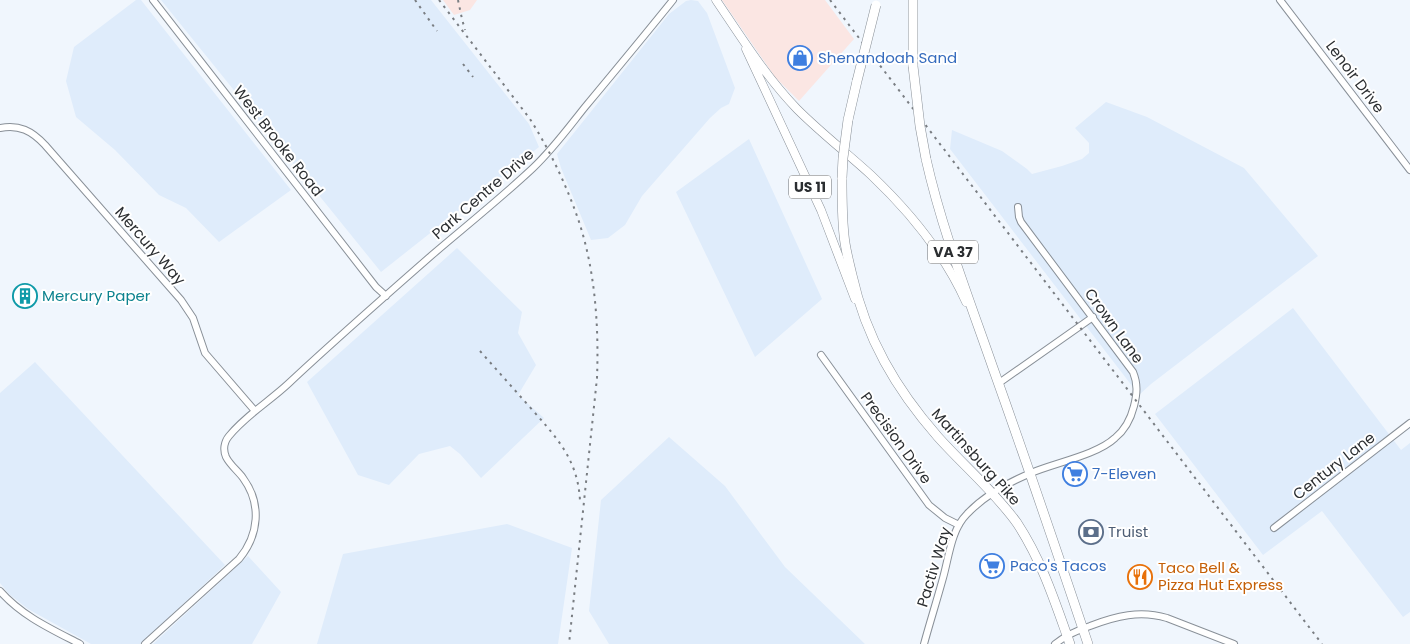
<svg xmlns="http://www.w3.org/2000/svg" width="1410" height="644" font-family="Poppins,sans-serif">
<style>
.commercial{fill:#fbe6e3}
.built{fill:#dfecfb}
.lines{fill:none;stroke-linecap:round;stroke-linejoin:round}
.minor-casing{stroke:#899098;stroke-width:8}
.major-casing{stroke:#899098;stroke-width:9}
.highway-casing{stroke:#899098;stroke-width:10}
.minor{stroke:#fff;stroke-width:6}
.major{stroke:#fff;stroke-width:8}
.highway{stroke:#fff;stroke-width:9}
.rail{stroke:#797d82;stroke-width:2;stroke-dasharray:2.5 5;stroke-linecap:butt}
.highway-bridge-casing{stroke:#899098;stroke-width:10;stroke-linecap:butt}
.highway-bridge{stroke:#fff;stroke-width:9}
.labels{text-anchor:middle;stroke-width:4;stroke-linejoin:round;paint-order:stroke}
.shield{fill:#fff;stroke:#6b6d6f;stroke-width:1}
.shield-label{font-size:14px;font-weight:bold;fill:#2b2e31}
.shop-label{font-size:15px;fill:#366cbe;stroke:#fff;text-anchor:start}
.street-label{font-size:15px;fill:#2b2e31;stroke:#fff}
.culture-label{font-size:15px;fill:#0d838f;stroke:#fff;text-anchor:start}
.service-label{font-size:15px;fill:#4e5e75;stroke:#fff;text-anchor:start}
.food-label{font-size:15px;fill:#c56008;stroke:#fff;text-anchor:start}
</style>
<rect width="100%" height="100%" fill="#f0f6fd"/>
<path class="commercial" d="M 443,0 L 477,0 L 470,10 L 454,15 Z
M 722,0 L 825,0 L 854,39 L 799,101 L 775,77 Z"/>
<path class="built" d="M 136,0 L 141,0 L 291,190 L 219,242 L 186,208 L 159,195 L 115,150 L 76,117 L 66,81 L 74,47 Z
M 161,0 L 431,0 L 529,124 L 539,147 L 381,272 Z
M 691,0 L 698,1 L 707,13 L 735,88 L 729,104 L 721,108 L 710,118 L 642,196 L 625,225 L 608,238 L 591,240 L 561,168 L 557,154 L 669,14 L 686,1 Z
M 1106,102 L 1147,117 L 1244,168 L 1318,256 L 1151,384 L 1139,395 L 950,149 L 952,130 L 1002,151 L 1027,169 L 1032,174 L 1062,166 L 1082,159 L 1089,153 L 1089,143 L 1075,128 Z
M 749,139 L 822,299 L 755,357 L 676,192 Z
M 457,248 L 522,312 L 518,333 L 536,365 L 518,395 L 544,418 L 481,478 L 460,454 L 450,446 L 419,454 L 389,485 L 358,475 L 307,382 Z
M 1293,308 L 1401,450 L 1410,443 L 1410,612 L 1403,617 L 1322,511 L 1263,555 L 1155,414 Z
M 35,362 L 225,565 L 140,644 L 91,644 L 28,609 L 9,594 L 0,583 L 0,393 Z
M 669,437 L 725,486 L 785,567 L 865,644 L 609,644 L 589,611 L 601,500 Z
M 507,524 L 572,548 L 558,644 L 317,644 L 343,554 Z
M 248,556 L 281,592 L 252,644 L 153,644 Z"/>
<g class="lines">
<defs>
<path id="minor" d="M 153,0 L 376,287 L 386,296
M 1280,0 L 1410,170
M 0,128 C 19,124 32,131 45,145 L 181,300 L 193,318 L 205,353 L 255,411
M 821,355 L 929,505 L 945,518 L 959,525
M 999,383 L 1093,317
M 1274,528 L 1410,423
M 0,591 C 22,616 51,629 80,644
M 145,644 L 239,559 C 259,535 262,504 243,478 C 238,471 230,465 226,457 C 223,450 224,442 229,436 C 246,415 270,401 289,383 C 336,339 384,297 432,255 C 466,226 501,198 533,168 C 553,149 569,127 585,107 C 615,71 644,36 673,0
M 924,644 C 930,622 937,600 943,578 C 949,557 951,530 967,514 C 985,495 1007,483 1031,473 C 1054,463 1097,455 1115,438 C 1125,430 1131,418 1134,406 C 1137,394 1138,384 1133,372 L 1021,222 L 1019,217 L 1018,207
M 1055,644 C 1065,636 1078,630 1090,626 C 1116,616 1140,610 1167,618 L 1234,644"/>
<path id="major" d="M 716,0 C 741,37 766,77 797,109 C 821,133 847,153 871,175 C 909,211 944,253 966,302
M 746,49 L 821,210 L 855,299"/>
<path id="highway" d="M 913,66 L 913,0
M 848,120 L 857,81
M 926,159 C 942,230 969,299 993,368 C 1026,460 1057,552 1088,644
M 842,178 C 842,197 842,216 844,235 C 845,248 849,262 852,275 C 866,338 896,389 938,437 C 964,466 994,491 1017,523 C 1042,561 1055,602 1070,644"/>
</defs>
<use href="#minor" class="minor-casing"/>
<use href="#major" class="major-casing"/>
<use href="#highway" class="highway-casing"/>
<use href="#minor" class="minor"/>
<use href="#major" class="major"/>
<use href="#highway" class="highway"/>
<path class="rail" d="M 415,0 L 437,31
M 439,0 L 530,119 C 549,149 565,182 577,216 C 595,267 599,325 597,378 L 569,644
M 458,0 L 462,19 L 465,30
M 830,0 L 1322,644
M 463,64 L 473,77
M 480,351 C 496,369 512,387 528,405 C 555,436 578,458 580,501"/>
<defs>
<path id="highway-bridge" d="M 913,66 L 920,126 L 926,159
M 857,81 L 876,5
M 842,178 L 843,158 L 848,120"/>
</defs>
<use href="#highway-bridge" class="highway-bridge-casing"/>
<use href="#highway-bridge" class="highway-bridge"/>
</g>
<defs>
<symbol id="shop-ring" viewBox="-11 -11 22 22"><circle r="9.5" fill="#fff" stroke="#3f7fe0" stroke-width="1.5"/><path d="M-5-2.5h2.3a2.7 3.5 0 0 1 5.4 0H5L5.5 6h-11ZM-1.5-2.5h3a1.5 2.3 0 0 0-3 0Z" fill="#3f7fe0"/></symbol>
<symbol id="building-ring" viewBox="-11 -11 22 22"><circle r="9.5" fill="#fff" stroke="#0f9aa8" stroke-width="1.5"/><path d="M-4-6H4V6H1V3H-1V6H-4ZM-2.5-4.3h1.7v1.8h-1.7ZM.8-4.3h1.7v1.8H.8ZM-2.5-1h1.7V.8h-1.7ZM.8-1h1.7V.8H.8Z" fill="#0f9aa8"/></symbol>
<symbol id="supermarket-ring" viewBox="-11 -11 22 22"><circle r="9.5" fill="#fff" stroke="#3f7fe0" stroke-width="1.5"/><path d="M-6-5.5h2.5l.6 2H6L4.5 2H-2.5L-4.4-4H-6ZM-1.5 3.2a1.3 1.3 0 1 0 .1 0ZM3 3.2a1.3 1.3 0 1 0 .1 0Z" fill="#3f7fe0"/></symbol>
<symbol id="bank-ring" viewBox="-11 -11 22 22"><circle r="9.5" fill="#fff" stroke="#5c6f8a" stroke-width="1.5"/><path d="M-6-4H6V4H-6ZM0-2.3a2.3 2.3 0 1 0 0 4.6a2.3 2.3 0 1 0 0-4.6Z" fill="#5c6f8a"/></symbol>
<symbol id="restaurant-ring" viewBox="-11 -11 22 22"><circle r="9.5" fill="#fff" stroke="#e8710a" stroke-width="1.5"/><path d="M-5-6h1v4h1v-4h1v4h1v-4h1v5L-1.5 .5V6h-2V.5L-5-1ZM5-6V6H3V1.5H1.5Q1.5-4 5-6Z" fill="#e8710a"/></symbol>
</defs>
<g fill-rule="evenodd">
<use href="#shop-ring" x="786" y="44" width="28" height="28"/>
<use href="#building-ring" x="11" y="282" width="28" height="28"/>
<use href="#supermarket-ring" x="1061" y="460" width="28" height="28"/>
<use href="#bank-ring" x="1077" y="518" width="28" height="28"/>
<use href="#supermarket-ring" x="978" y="552" width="28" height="28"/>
<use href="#restaurant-ring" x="1126" y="563" width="28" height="28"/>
</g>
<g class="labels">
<g class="shield">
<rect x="789" y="175.5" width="42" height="23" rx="4"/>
<rect x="928" y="240.5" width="50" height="23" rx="4"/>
</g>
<g class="shield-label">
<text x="810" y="192">US 11</text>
<text x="953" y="257">VA 37</text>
</g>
<g class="shop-label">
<text x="818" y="63">Shenandoah Sand</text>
<text x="1092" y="479">7-Eleven</text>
<text x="1010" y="571">Paco's Tacos</text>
</g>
<g class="street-label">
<text transform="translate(1355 77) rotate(53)" y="5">Lenoir Drive</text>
<text transform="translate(278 141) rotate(52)" y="5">West Brooke Road</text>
<text transform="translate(483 194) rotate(-41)" y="5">Park Centre Drive</text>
<text transform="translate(150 246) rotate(49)" y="5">Mercury Way</text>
<text transform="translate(1114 326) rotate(54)" y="5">Crown Lane</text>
<text transform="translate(896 438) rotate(54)" y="5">Precision Drive</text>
<text transform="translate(976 457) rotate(48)" y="5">Martinsburg Pike</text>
<text transform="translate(1334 466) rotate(-38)" y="5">Century Lane</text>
<text transform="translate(934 567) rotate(-73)" y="5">Pactiv Way</text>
</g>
<g class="culture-label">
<text x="42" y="301">Mercury Paper</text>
</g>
<g class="service-label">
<text x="1108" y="537">Truist</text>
</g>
<g class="food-label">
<text x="1158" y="573">Taco Bell &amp;<tspan x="1158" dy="17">Pizza Hut Express</tspan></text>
</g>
</g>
</svg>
